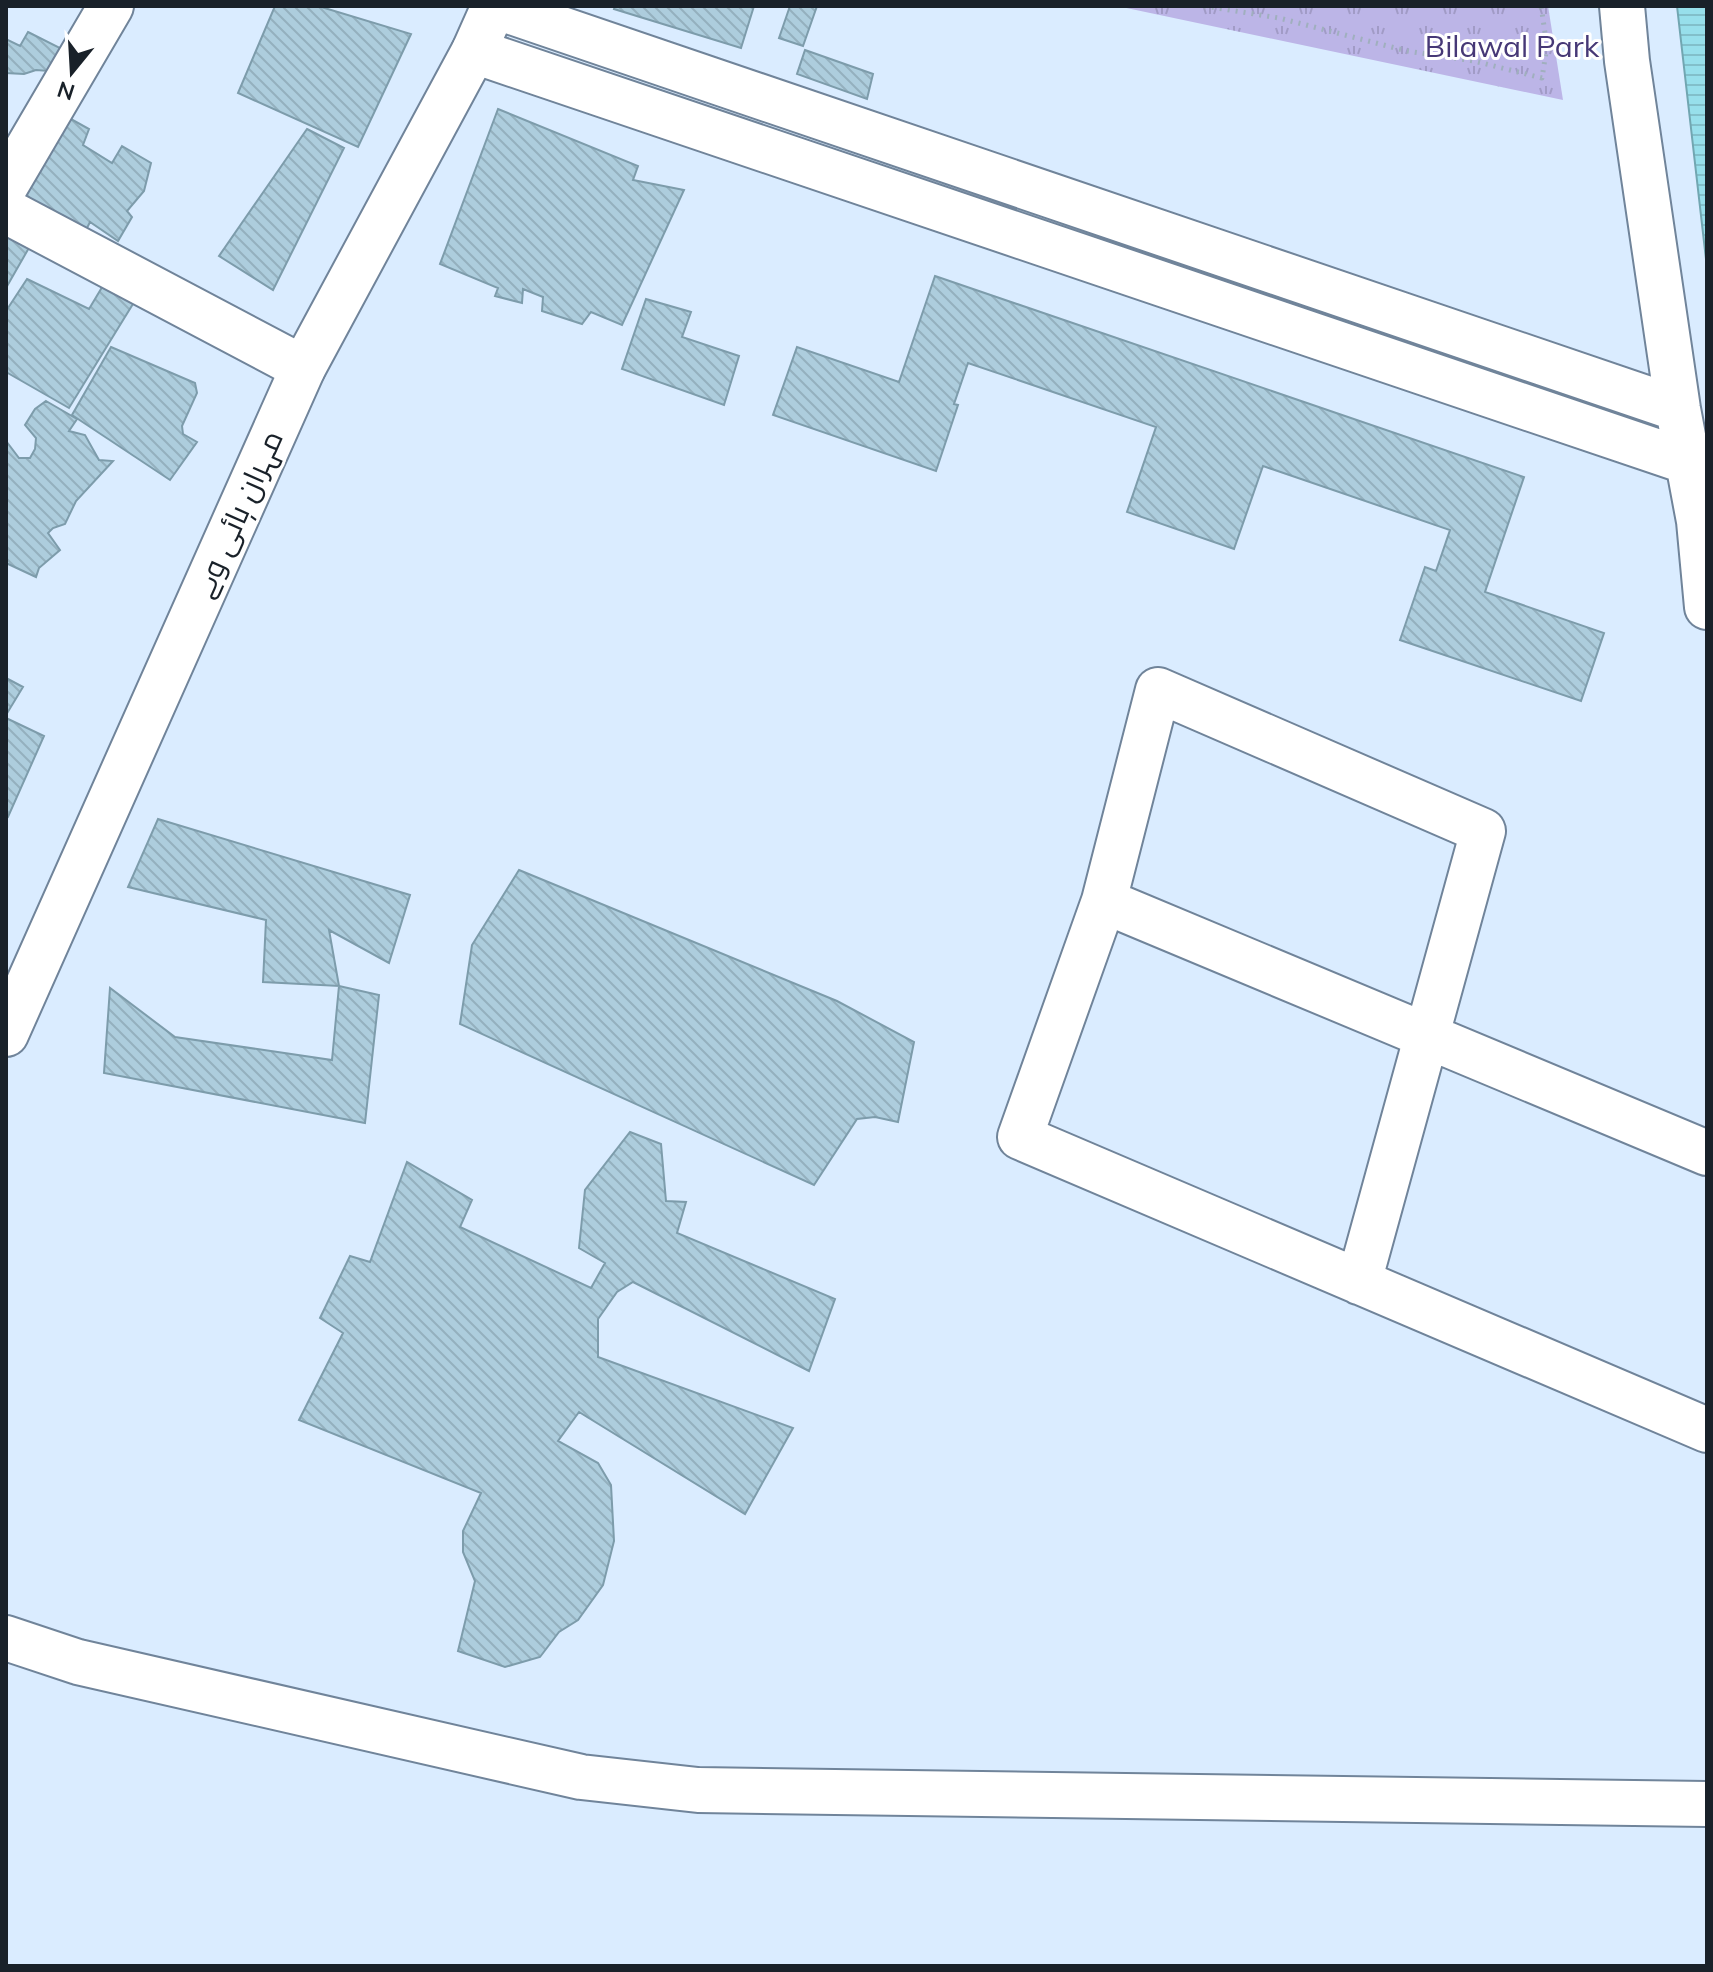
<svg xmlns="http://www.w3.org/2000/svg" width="1713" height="1972" font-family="Mulish,Cairo,sans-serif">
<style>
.grass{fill:url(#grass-tufts)}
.water{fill:url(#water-rules);stroke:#71a6b1;stroke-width:2}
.building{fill:url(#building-back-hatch);stroke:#7d9cab;stroke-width:2}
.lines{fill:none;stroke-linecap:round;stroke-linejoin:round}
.minor-casing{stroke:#70849a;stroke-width:48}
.major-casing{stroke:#70849a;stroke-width:48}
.path{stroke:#a0afbe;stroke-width:5;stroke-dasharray:2 6;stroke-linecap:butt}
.minor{stroke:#fff;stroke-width:44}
.major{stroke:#fff;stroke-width:44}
.labels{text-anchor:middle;stroke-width:6;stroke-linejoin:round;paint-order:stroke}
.park-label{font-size:30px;fill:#463876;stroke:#fff}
.street-label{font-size:30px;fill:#192129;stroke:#fff}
</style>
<defs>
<pattern id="grass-tufts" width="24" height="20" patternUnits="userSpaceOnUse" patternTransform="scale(2)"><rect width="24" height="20" fill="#bcb5e7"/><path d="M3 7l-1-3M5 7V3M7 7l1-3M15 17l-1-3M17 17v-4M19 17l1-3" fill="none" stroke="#a19bc6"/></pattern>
<pattern id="water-rules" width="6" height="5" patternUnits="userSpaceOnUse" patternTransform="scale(2)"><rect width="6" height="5" fill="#97dfeb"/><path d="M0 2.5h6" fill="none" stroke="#82bfca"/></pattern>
<pattern id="building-back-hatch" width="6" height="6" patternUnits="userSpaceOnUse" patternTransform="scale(2)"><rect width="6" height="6" fill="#adcddd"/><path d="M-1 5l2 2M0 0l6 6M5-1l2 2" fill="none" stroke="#94b0be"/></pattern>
</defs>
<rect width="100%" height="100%" fill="#daecff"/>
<path class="grass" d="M 1117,6 L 1548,6 L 1563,100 Z"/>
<path class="water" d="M 1677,6 L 1707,6 L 1707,268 Z"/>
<path class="building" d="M 275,6 L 318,6 L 411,34 L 358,147 L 238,93 Z
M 615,6 L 754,6 L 741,48 L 614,9 Z
M 790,6 L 817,6 L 803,46 L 779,38 Z
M 28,32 L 64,50 L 49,71 L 36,70 L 24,74 L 6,73 L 6,39 L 20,46 Z
M 805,50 L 873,74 L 867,99 L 797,74 Z
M 498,109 L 638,166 L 633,180 L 684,190 L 622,325 L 591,312 L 582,324 L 542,311 L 543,297 L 523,289 L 522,303 L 495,296 L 498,288 L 440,264 Z
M 60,113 L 89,129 L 83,145 L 112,163 L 122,146 L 151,163 L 144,191 L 127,211 L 132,217 L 118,241 L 90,222 L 85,232 L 17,197 Z
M 307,129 L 344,148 L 273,290 L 219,256 Z
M 6,229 L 30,246 L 6,288 Z
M 935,276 L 1524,477 L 1485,592 L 1604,633 L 1581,701 L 1400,640 L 1425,567 L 1436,571 L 1450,530 L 1263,466 L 1234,549 L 1127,512 L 1156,427 L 968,363 L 954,404 L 958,405 L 936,471 L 773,415 L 797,347 L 899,382 Z
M 27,279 L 89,309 L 107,279 L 136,299 L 69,408 L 6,372 L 6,311 Z
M 646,299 L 691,312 L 682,337 L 739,356 L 724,405 L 622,369 Z
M 111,347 L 195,383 L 197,393 L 182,426 L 183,434 L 197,442 L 170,480 L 72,415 Z
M 46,401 L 77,419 L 69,431 L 85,435 L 99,460 L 113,461 L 76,501 L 65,524 L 53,528 L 48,533 L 60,550 L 39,568 L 36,577 L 6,563 L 6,441 L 19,458 L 30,458 L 35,449 L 36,438 L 25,425 L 35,409 Z
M 6,678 L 23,687 L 6,715 Z
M 6,718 L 44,736 L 8,817 L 6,816 Z
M 158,819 L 410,895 L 389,963 L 329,930 L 339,986 L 263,982 L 266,920 L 128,887 Z
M 519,870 L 837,1001 L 914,1042 L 898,1122 L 875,1117 L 857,1119 L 814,1185 L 460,1024 L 472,945 Z
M 339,986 L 379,995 L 365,1123 L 104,1073 L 110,988 L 175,1037 L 332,1060 Z
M 630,1132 L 661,1144 L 666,1201 L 686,1202 L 677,1233 L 835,1299 L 809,1371 L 633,1282 L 617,1292 L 598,1319 L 598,1357 L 793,1428 L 745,1514 L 579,1412 L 558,1441 L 598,1463 L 611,1485 L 614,1541 L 603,1585 L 578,1620 L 559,1632 L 540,1657 L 505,1667 L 458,1651 L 475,1581 L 463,1552 L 463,1531 L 481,1493 L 299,1420 L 343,1333 L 320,1318 L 350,1256 L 370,1262 L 407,1162 L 472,1200 L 460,1227 L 591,1288 L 605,1263 L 579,1248 L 585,1190 Z"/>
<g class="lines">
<defs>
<path id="minor" d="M 494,6 L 1678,409
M 1622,6 L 1627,61 L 1678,409 L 1699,521 L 1707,607
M 474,51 L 1688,462
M 6,185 L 111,6
M 6,211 L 303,368
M 1104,901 L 1158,690 L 1483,831 L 1359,1282
M 1707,1153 L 1104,901 L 1020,1137 L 1707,1430
M 6,1638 L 78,1662 L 581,1777 L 698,1790 L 1707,1804"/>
<path id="major" d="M 6,1034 L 303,368 L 474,51 L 494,6"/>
</defs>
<use href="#minor" class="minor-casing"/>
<use href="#major" class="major-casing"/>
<path class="path" d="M 1204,6 L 1279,18 L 1407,51 L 1474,61 L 1542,78 L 1547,46 L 1541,6"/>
<use href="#minor" class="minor"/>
<use href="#major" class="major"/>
</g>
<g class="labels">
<g class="park-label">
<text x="1512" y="57">Bilawal Park</text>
</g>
<g class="street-label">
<text transform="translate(238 514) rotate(-66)" y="10">مہران ہائی وے</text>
</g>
</g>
<rect width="1713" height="1972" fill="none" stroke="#192129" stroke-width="16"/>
<g transform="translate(72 72) rotate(198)" stroke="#ffffff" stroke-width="6" paint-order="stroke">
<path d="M0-6L14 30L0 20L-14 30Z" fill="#192129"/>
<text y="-12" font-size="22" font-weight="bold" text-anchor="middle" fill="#192129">N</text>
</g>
</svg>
